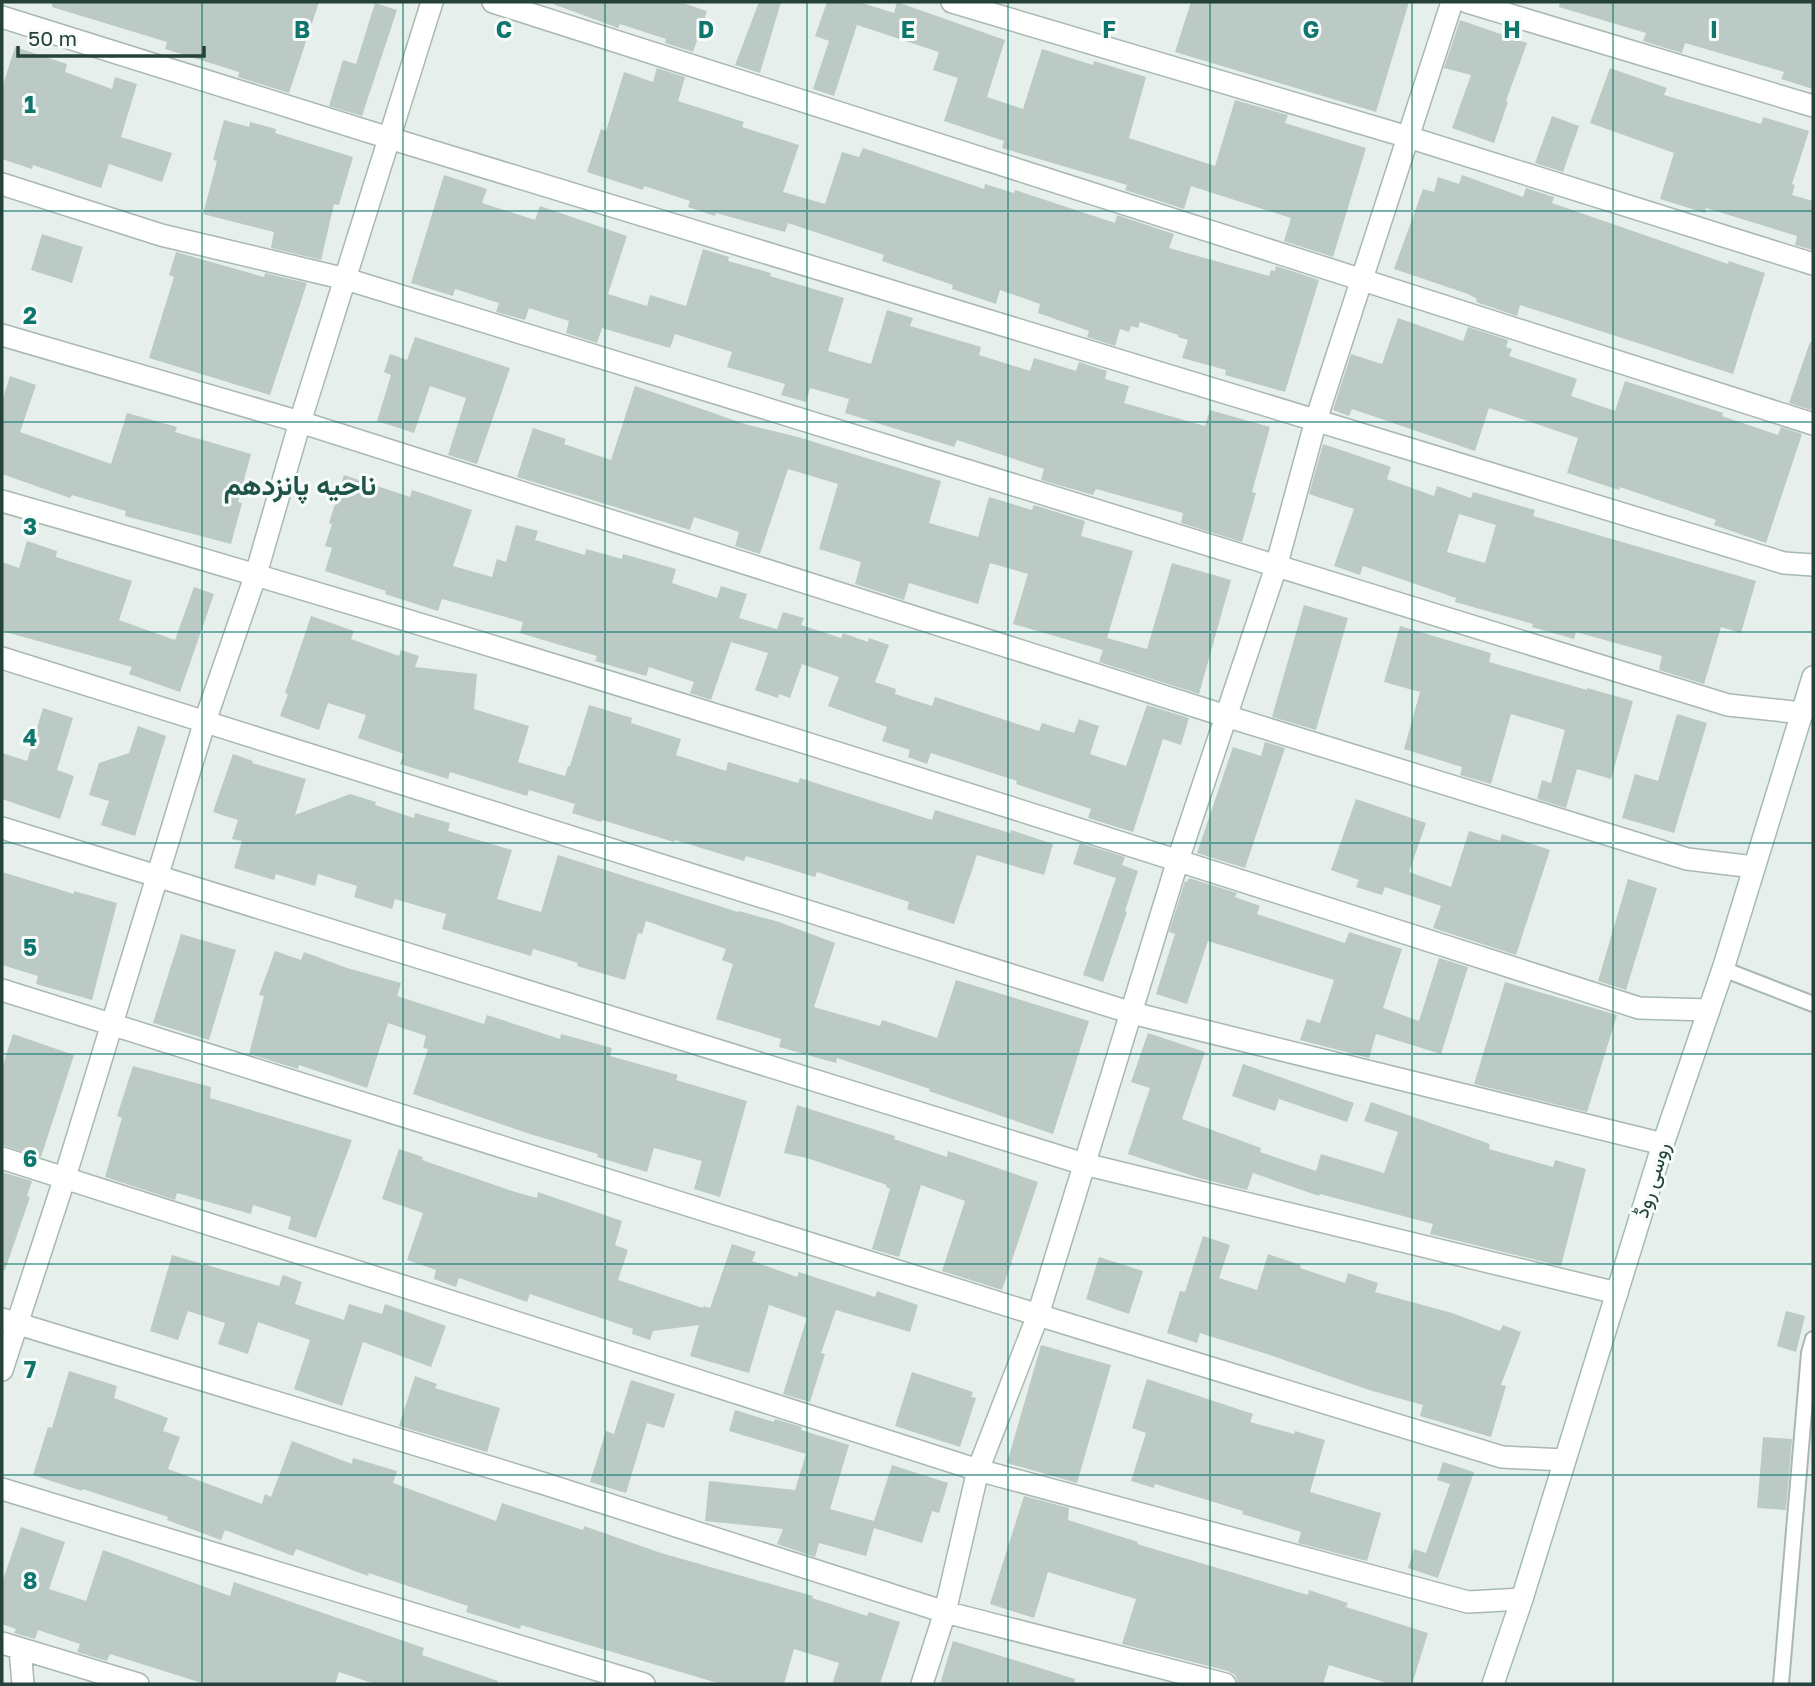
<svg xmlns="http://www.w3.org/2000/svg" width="1815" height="1686" font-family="'Golos Text',Vazirmatn,sans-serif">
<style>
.building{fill:#bbcac4;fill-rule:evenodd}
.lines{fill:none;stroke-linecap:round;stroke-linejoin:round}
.service-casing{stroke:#a8b8b2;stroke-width:18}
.minor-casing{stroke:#a8b8b2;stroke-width:24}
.secondary-casing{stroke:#a4bbb3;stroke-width:24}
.service{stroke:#fff;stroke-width:14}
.minor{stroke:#fff;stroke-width:21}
.secondary{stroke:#fff;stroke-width:21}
.grid{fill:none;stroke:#0f766e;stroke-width:2;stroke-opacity:0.55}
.labels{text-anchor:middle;stroke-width:6;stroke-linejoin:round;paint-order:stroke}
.street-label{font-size:21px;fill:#24423a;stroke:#f7fbf9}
.district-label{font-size:28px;font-weight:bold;fill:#1f5548;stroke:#f7fbf9}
.grid-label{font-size:23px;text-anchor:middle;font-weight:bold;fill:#0f766e;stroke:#f7fbf9;stroke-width:6;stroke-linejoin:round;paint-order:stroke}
</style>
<rect width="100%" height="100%" fill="#e6efeb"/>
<path class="building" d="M 52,2 L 319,2 L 289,93 L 238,77 L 239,72 L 165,49 L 167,42 L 52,7 Z
M 554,2 L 680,2 L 707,11 L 693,52 L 665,43 L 666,39 L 620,24 L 618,28 L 553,4 Z
M 759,2 L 781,2 L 760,73 L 735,65 Z
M 827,2 L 859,2 L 894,13 L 897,2 L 1005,40 L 987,97 L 1023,109 L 1042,49 L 1093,65 L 1094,61 L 1146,77 L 1129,138 L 1215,166 L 1235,100 L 1288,115 L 1285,123 L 1366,148 L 1333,257 L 1284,241 L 1291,218 L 1191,186 L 1184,209 L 1125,190 L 1127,185 L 1002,148 L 1004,141 L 944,121 L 958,78 L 933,70 L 939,52 L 857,25 L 834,96 L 813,89 L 829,41 L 815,36 Z
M 1191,2 L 1409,2 L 1376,112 L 1175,52 Z
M 1560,2 L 1813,2 L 1813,89 L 1781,79 L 1784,72 L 1685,43 L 1682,53 L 1643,41 L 1646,33 L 1559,7 Z
M 375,3 L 397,10 L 362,116 L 329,106 L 343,60 L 356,64 Z
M 1460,20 L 1527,43 L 1506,101 L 1508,102 L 1494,143 L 1452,128 L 1471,75 L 1444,68 Z
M 15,47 L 67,64 L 65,72 L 112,89 L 115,77 L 137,84 L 121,137 L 172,153 L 162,182 L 109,164 L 101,188 L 33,165 L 32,169 L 2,159 L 2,88 Z
M 657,68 L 685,77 L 678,101 L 744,122 L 742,127 L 799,145 L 783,192 L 825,204 L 842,152 L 859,157 L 863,148 L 984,189 L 985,184 L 1014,193 L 1015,190 L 1115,223 L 1117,215 L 1174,234 L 1169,248 L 1269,276 L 1271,270 L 1275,271 L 1276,266 L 1319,280 L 1285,392 L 1225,375 L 1226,370 L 1182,358 L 1188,340 L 1178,337 L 1178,335 L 1140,322 L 1138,328 L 1131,326 L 1129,332 L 1120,329 L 1115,346 L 1087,337 L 1089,331 L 1038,313 L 1040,304 L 1000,290 L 996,304 L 952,289 L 953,285 L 882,261 L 884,255 L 788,223 L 785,232 L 716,213 L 715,216 L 688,207 L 690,201 L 644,186 L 643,190 L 587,172 L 601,129 L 606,131 L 624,72 L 653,82 Z
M 1610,68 L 1667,88 L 1664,95 L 1761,124 L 1763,117 L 1809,131 L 1792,184 L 1795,185 L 1792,195 L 1813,201 L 1813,250 L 1795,245 L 1797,236 L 1706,208 L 1705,213 L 1660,199 L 1674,153 L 1590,123 Z
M 1552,116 L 1579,126 L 1563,172 L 1535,163 Z
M 224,120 L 249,127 L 250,122 L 276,129 L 275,133 L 353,157 L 339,205 L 334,204 L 321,260 L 271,248 L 274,232 L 203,214 L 217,161 L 213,160 Z
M 444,175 L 487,189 L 482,203 L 535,220 L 540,206 L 627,236 L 608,294 L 647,306 L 650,295 L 686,306 L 703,249 L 729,257 L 728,261 L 771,273 L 770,276 L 844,298 L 828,351 L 871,364 L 887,310 L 913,318 L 910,326 L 981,347 L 979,355 L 1030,371 L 1034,358 L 1076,371 L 1079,362 L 1107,371 L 1105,379 L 1129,386 L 1124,403 L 1205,426 L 1210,410 L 1270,427 L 1252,492 L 1256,493 L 1242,542 L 1181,523 L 1183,513 L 1096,489 L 1093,495 L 1041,480 L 1044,469 L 957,440 L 954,447 L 845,413 L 849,399 L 810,388 L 806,402 L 781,395 L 785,384 L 727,367 L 732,352 L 675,334 L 670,348 L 602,328 L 597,343 L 566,333 L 569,321 L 529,308 L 525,320 L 496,312 L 499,303 L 455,289 L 453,296 L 411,283 Z
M 1462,175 L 1523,197 L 1526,188 L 1554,197 L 1552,203 L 1728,264 L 1729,261 L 1765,273 L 1733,374 L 1520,305 L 1517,316 L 1476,302 L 1477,299 L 1468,294 L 1394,269 L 1423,189 L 1434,192 L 1438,177 L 1459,184 Z
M 42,234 L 83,247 L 72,283 L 31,270 Z
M 176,252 L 264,277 L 265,273 L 307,283 L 270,395 L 149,358 L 174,277 L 169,275 Z
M 1398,318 L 1463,341 L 1468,327 L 1508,340 L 1506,347 L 1512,349 L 1509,356 L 1577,379 L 1571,396 L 1615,411 L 1625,381 L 1723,413 L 1722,416 L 1778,435 L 1781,427 L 1802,434 L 1766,543 L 1714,525 L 1716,520 L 1620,487 L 1619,490 L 1567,473 L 1578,438 L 1489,408 L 1475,451 L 1352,409 L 1349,416 L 1333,410 L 1351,354 L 1382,364 Z
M 415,337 L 510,368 L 477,464 L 448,455 L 466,398 L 430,386 L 414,433 L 377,421 L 391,375 L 384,372 L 390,354 L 407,360 Z
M 1810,342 L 1813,343 L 1813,402 L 1811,410 L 1789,403 Z
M 10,376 L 36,385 L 20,432 L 111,464 L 127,413 L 177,427 L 175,432 L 251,454 L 238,502 L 242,503 L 231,544 L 125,516 L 126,511 L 72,495 L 70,498 L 2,474 L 2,401 Z
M 635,386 L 745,424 L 798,437 L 941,481 L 929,523 L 978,537 L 989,497 L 1032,510 L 1034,505 L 1085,521 L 1081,536 L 1133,551 L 1107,638 L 1147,649 L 1172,563 L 1231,580 L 1199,694 L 1099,662 L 1103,650 L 1013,624 L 1028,574 L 990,563 L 978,604 L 909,583 L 904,600 L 855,584 L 861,562 L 819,549 L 838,484 L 788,469 L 760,554 L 735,546 L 739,532 L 694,517 L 690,530 L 517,477 L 533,428 L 566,439 L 564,444 L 611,460 Z
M 1323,444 L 1391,467 L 1387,479 L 1434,496 L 1437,486 L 1471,498 L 1473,492 L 1535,510 L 1533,516 L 1756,581 L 1741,633 L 1721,627 L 1704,684 L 1659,670 L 1662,656 L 1576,632 L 1574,639 L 1532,627 L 1533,624 L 1455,602 L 1456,598 L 1363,566 L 1360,575 L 1334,566 L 1354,509 L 1309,494 ZM 1459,514 L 1496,525 L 1485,563 L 1447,552 Z
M 344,475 L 410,497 L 412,490 L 472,510 L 453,566 L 492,577 L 497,559 L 506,562 L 516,525 L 538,531 L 535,540 L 585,555 L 586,549 L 622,559 L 623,554 L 676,569 L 672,583 L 717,598 L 721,586 L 747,594 L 739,618 L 777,629 L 783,612 L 804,618 L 801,625 L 841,638 L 843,633 L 868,642 L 869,638 L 889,645 L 875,682 L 896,689 L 895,694 L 932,706 L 935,697 L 1039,731 L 1042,723 L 1074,733 L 1079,719 L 1099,726 L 1090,754 L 1126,766 L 1147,705 L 1189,718 L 1181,745 L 1163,739 L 1133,832 L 1088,818 L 1091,809 L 1016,784 L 1017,781 L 931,753 L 927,764 L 908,757 L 910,750 L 882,741 L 887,727 L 828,706 L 839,677 L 802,664 L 790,698 L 779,694 L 778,698 L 755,690 L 768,653 L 731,642 L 711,700 L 690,693 L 694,682 L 649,667 L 646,676 L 595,661 L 597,656 L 520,633 L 523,622 L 442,599 L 438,611 L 385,594 L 386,591 L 325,571 L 332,548 L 325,546 L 332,524 L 329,523 Z
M 27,541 L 57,551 L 56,557 L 132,581 L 119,620 L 175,640 L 194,587 L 214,594 L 180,692 L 129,674 L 132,667 L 2,631 L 2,562 L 19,568 Z
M 1304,605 L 1348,618 L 1316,730 L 1272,717 Z
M 311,616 L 354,631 L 351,639 L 399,656 L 401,650 L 419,656 L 415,667 L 477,674 L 474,709 L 529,726 L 518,762 L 565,776 L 568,766 L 570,766 L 589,705 L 632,718 L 631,723 L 681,739 L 676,755 L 726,771 L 728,762 L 798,783 L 800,778 L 932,820 L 935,810 L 1010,833 L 1011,830 L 1053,844 L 1044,875 L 977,855 L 954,924 L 907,909 L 909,902 L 817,872 L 815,877 L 746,856 L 744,861 L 675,840 L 674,842 L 602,820 L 601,822 L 572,813 L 575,804 L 529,790 L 527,796 L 450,772 L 448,779 L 400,764 L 404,754 L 358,738 L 366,715 L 328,703 L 319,730 L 280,716 L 288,694 L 285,693 Z
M 1400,626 L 1491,653 L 1489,662 L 1587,690 L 1587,688 L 1633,701 L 1611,779 L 1577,769 L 1566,808 L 1537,799 L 1542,780 L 1551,783 L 1565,730 L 1511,714 L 1491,784 L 1460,775 L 1462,767 L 1404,749 L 1420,692 L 1384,682 Z
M 43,708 L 73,718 L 57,770 L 74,776 L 60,819 L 2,799 L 2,753 L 27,761 Z
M 1677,714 L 1707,723 L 1674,833 L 1622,818 L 1635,774 L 1658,781 Z
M 138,726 L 166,736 L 135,836 L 101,825 L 109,801 L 89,795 L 99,763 L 129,753 Z
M 1265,742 L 1285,748 L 1245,868 L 1197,853 L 1233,747 L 1261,756 Z
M 233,754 L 253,761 L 252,763 L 306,779 L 295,815 L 350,794 L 376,802 L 375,805 L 414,818 L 415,813 L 450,823 L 448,831 L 512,850 L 497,899 L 541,912 L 558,855 L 738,912 L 739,911 L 779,922 L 835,943 L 814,1007 L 880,1026 L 882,1020 L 937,1038 L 956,980 L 1089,1021 L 1053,1134 L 929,1091 L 930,1089 L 837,1058 L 836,1063 L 779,1047 L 781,1039 L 716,1019 L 733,964 L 722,960 L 726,949 L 646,921 L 642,934 L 638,933 L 625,980 L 577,966 L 578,963 L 533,949 L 531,956 L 442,929 L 446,914 L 395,899 L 392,909 L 376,904 L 354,897 L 357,886 L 318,874 L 315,886 L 276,874 L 274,880 L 234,868 L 242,841 L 232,839 L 238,820 L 213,812 Z
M 1356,799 L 1426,823 L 1409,872 L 1451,887 L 1469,831 L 1500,841 L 1502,834 L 1550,850 L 1516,955 L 1433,928 L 1441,906 L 1385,887 L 1382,895 L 1356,887 L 1359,880 L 1331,870 Z
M 1080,843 L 1125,857 L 1122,865 L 1138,871 L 1125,911 L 1127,912 L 1103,982 L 1083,975 L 1116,878 L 1073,864 Z
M 2,872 L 74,894 L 74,891 L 117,903 L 92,1000 L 36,984 L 38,976 L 2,965 Z
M 1189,878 L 1237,893 L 1235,897 L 1260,906 L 1257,914 L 1345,943 L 1349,932 L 1402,949 L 1383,1008 L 1419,1021 L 1439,958 L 1468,967 L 1441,1054 L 1376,1034 L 1369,1058 L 1300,1040 L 1307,1019 L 1320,1023 L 1334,980 L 1208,941 L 1187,1004 L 1156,994 L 1175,934 L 1169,932 L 1185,881 L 1187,882 Z
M 1628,879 L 1657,888 L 1626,990 L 1598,981 Z
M 181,934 L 236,950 L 209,1040 L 153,1023 Z
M 275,951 L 301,960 L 304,952 L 347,968 L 401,983 L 397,996 L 484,1024 L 487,1015 L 560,1039 L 561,1034 L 612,1048 L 610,1056 L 678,1075 L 676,1080 L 747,1101 L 720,1197 L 694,1189 L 702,1161 L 654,1148 L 647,1172 L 597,1157 L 598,1154 L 533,1135 L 413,1094 L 428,1049 L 423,1048 L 426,1036 L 388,1023 L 367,1088 L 299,1065 L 298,1069 L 249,1054 L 264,996 L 259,995 Z
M 1505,982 L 1617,1015 L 1587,1112 L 1474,1084 Z
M 1148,1033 L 1205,1052 L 1182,1119 L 1261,1148 L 1260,1152 L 1316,1171 L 1321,1154 L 1384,1173 L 1398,1132 L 1364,1121 L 1371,1102 L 1490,1144 L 1489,1149 L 1553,1167 L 1555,1160 L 1586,1169 L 1561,1266 L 1430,1234 L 1433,1224 L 1320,1194 L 1319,1196 L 1253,1173 L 1247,1190 L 1199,1178 L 1128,1154 L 1150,1088 L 1131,1082 Z
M 13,1034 L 74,1055 L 41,1157 L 2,1145 L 2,1068 Z
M 1243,1064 L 1354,1103 L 1347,1122 L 1279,1099 L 1275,1111 L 1232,1096 Z
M 133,1066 L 211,1087 L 210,1098 L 352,1140 L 316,1238 L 288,1229 L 291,1217 L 253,1205 L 251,1214 L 177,1193 L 175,1200 L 105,1177 L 122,1118 L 117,1116 Z
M 797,1105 L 895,1136 L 894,1139 L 947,1157 L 948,1151 L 1038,1182 L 1002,1290 L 942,1271 L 965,1201 L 921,1185 L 899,1257 L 872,1249 L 890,1189 L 886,1187 L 887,1185 L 807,1158 L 784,1153 Z
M 399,1149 L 423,1157 L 422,1160 L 512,1191 L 537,1198 L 538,1192 L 622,1221 L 615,1245 L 628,1250 L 618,1280 L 703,1308 L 704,1306 L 710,1308 L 732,1244 L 756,1252 L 752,1261 L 797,1277 L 799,1272 L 875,1297 L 877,1291 L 918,1305 L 910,1332 L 836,1310 L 821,1353 L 825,1354 L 810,1402 L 783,1394 L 807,1318 L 769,1305 L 749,1373 L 690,1356 L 699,1325 L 653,1331 L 650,1340 L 632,1334 L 633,1329 L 530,1294 L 527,1302 L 459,1278 L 456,1287 L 434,1279 L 436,1270 L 407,1260 L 423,1213 L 382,1199 Z
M 2,1172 L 32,1181 L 27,1196 L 30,1197 L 5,1270 L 2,1270 Z
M 1203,1236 L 1230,1245 L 1219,1278 L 1257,1290 L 1268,1254 L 1301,1265 L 1300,1268 L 1345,1283 L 1348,1273 L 1378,1283 L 1375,1292 L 1452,1313 L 1500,1331 L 1503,1325 L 1521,1332 L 1501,1385 L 1506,1386 L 1491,1437 L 1420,1416 L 1423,1405 L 1369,1390 L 1270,1355 L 1200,1333 L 1197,1343 L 1167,1333 L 1180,1291 L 1185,1292 Z
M 172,1255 L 279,1286 L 283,1275 L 302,1282 L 295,1304 L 344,1320 L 349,1304 L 382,1314 L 385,1304 L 446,1326 L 431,1367 L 363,1342 L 342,1406 L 294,1389 L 310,1340 L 258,1322 L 248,1354 L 218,1344 L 225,1323 L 188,1311 L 178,1340 L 150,1331 Z
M 1099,1257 L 1143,1271 L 1129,1314 L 1086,1299 Z
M 1786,1311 L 1805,1316 L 1796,1352 L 1777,1346 Z
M 1041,1345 L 1111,1365 L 1077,1483 L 1007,1463 Z
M 69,1371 L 117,1386 L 114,1398 L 168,1418 L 163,1431 L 180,1437 L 168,1469 L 262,1504 L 265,1494 L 271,1497 L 292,1441 L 352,1464 L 353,1458 L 397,1471 L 393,1483 L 496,1521 L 502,1503 L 583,1530 L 584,1526 L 661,1553 L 813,1596 L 812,1598 L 867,1616 L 869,1612 L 900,1622 L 880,1684 L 832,1684 L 839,1663 L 794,1649 L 784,1684 L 721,1684 L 521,1625 L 520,1629 L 466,1612 L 468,1606 L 369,1573 L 368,1576 L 296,1549 L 293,1556 L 225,1530 L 221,1540 L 167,1520 L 168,1517 L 83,1489 L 82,1491 L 33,1475 L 48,1427 L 52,1428 Z
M 912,1372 L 973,1392 L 971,1397 L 976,1398 L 960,1447 L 895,1426 Z
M 415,1376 L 437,1384 L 435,1388 L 500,1408 L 487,1452 L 399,1426 Z
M 1147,1379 L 1253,1414 L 1250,1422 L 1294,1434 L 1295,1431 L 1325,1440 L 1310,1492 L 1381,1513 L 1367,1561 L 1298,1543 L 1301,1532 L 1242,1514 L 1243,1511 L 1155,1484 L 1154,1488 L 1131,1481 L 1146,1433 L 1132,1428 Z
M 631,1380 L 675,1394 L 664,1428 L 647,1423 L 626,1493 L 590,1482 L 606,1431 L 614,1434 Z
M 735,1410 L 774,1422 L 775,1419 L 802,1427 L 801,1430 L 849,1445 L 830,1509 L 874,1521 L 892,1465 L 948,1483 L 939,1513 L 932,1511 L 922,1543 L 874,1528 L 866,1556 L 819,1543 L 815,1557 L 777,1544 L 783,1529 L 705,1521 L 709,1481 L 795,1490 L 806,1454 L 729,1431 Z
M 1763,1437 L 1792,1439 L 1786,1510 L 1757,1508 Z
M 1443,1462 L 1474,1472 L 1438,1578 L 1408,1568 L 1414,1549 L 1426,1553 L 1450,1484 L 1437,1480 Z
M 1024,1496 L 1069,1508 L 1068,1520 L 1138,1542 L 1137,1544 L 1308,1595 L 1309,1590 L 1348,1603 L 1346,1607 L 1428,1633 L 1412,1684 L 1390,1684 L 1329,1665 L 1323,1684 L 1243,1684 L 1238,1683 L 1235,1675 L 1228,1671 L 1122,1644 L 1136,1599 L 1048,1572 L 1034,1618 L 990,1604 Z
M 21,1527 L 65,1542 L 49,1589 L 86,1601 L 103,1550 L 230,1596 L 234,1582 L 424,1648 L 422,1655 L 498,1681 L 498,1684 L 375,1684 L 339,1672 L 335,1684 L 205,1684 L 110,1654 L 107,1661 L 77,1652 L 80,1644 L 38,1630 L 35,1639 L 14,1633 L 16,1629 L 2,1624 L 2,1583 Z
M 953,1641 L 1075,1679 L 1074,1684 L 940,1684 Z"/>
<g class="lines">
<defs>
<path id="service" d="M 1723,969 L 1813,1004
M 1781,1684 L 1809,1353 L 1813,1339"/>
<path id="minor" d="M 493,2 L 1813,424
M 952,2 L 1408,137 L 1813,264
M 1467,2 L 1813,106
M 2,17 L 389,138 L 1784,563 L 1813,565
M 2,184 L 161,235 L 346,279 L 1728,705 L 1803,713
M 2,335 L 300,422 L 1226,716 L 1687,859 L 1754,867
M 2,501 C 551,658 1095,834 1639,1008 L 1709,1010
M 2,658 L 1132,1013 L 1663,1144
M 2,828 L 1084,1164 L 1617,1293
M 2,990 L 1038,1315 L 1502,1457 L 1565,1460
M 2,1158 L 978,1470 L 1468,1602 L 1522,1599
M 2,1319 L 542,1483 L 945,1612 L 1225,1684
M 2,1370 L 65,1177 L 205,721 L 256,574 L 300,422 L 432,2
M 2,1489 L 644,1684
M 2,1643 L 138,1684
M 20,1649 L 23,1684
M 922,1684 L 945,1612 L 978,1470 L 1038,1315 L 1178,860 L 1276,567 L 1316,420 L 1452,2"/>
<path id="secondary" d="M 1493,1684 L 1522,1599 L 1663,1144 L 1723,969 L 1813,677"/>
</defs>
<use href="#service" class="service-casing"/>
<use href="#minor" class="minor-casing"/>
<use href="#secondary" class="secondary-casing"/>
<use href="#service" class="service"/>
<use href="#minor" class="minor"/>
<use href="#secondary" class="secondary"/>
</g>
<path class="grid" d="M 202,2 L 202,1684M 403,2 L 403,1684M 605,2 L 605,1684M 807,2 L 807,1684M 1008,2 L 1008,1684M 1210,2 L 1210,1684M 1412,2 L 1412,1684M 1613,2 L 1613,1684M 2,211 L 1813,211M 2,422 L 1813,422M 2,632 L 1813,632M 2,843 L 1813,843M 2,1054 L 1813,1054M 2,1264 L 1813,1264M 2,1475 L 1813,1475"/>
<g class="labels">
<g class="street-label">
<text transform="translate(1652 1180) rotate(-73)" y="7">روسی روڈ</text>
</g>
<g class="district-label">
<text x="300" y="495">ناحیه پانزدهم</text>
</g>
</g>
<g class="grid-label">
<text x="302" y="38">B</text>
<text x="504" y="38">C</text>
<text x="706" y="38">D</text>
<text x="908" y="38">E</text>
<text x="1109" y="38">F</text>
<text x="1311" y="38">G</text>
<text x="1512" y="38">H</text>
<text x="1714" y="38">I</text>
<text x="30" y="113">1</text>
<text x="30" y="324">2</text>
<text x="30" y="535">3</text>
<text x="30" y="746">4</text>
<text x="30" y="956">5</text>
<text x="30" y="1167">6</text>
<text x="30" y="1378">7</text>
<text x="30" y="1589">8</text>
</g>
<rect width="1815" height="1686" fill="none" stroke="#24423a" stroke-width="7"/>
<path d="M18 46v10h186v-10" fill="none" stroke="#24423a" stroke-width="3.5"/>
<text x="28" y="46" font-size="21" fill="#24423a" stroke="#f7fbf9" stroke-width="5" paint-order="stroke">50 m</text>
</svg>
